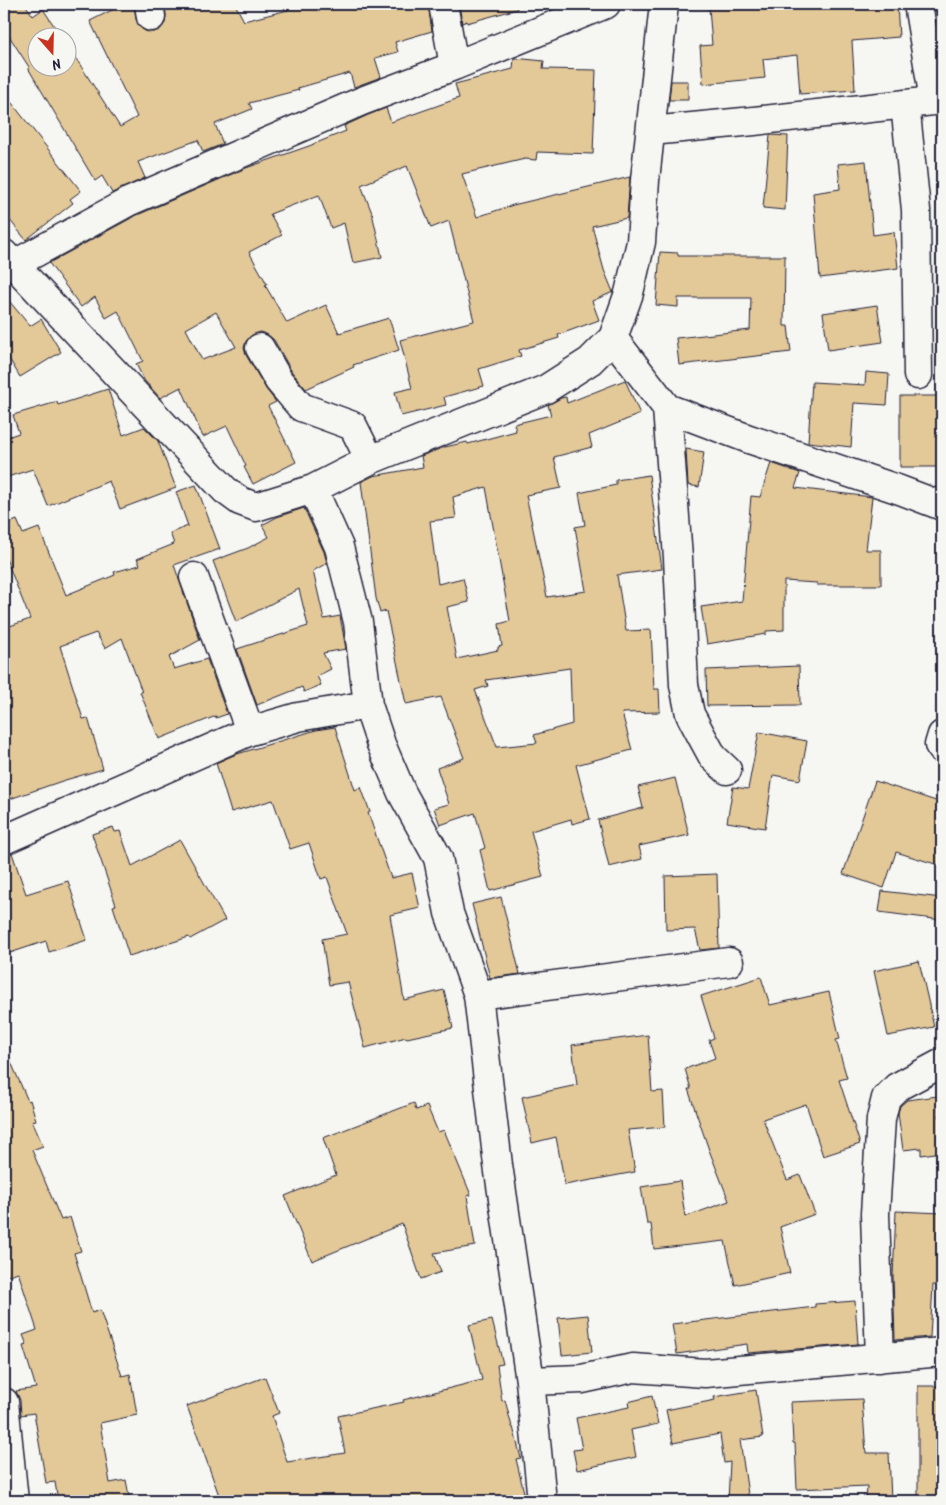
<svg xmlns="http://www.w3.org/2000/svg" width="946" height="1505" font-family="Kalam,sans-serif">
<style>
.building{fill:#e3c898;stroke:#22223b;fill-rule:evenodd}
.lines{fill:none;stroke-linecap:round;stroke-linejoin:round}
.minor-casing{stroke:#22223b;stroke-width:31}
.minor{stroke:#f6f6f2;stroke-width:28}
</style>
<rect width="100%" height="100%" fill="#f6f6f2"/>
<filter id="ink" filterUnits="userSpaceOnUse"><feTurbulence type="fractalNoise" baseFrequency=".02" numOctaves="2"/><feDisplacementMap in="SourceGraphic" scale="10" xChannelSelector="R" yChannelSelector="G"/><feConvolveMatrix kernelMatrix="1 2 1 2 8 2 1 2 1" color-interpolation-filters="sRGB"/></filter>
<g filter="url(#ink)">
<path class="building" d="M 4,4 L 25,4 L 33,16 L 43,9 L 62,38 L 38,38 L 38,68 L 68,68 L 68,46 L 120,127 L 137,117 L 90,21 L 124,4 L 134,4 L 136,19 L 139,26 L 145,31 L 153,32 L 160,29 L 165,23 L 166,15 L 165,4 L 235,4 L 244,21 L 288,10 L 286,4 L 428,4 L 432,31 L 395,42 L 398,52 L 375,58 L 381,77 L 354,87 L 350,73 L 298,88 L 299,90 L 249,103 L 252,109 L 215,124 L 223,144 L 203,152 L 198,140 L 138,162 L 145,178 L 112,193 L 102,176 L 95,181 L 28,68 L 29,67 L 4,28 Z
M 459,4 L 516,4 L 517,9 L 467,23 L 467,21 L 462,23 Z
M 752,4 L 826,4 L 827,7 L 897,4 L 899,37 L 852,41 L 855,90 L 800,94 L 797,55 L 763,59 L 765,78 L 703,84 L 700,46 L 712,45 L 709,8 Z
M 514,58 L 544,61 L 543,69 L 596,70 L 593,154 L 537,152 L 536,160 L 525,159 L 462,174 L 477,217 L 513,205 L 630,177 L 627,218 L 592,226 L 604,270 L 613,292 L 592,301 L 599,320 L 558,335 L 559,338 L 519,350 L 521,356 L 479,369 L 484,386 L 444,397 L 446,405 L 401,416 L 395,392 L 412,388 L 400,340 L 474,321 L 449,221 L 431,228 L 407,166 L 361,185 L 372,213 L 382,257 L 353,263 L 344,223 L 331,228 L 319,195 L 270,214 L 282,235 L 249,252 L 267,284 L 265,285 L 287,323 L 326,305 L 339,333 L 389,318 L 399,350 L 353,365 L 354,367 L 306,389 L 292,372 L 274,340 L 268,335 L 260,332 L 252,335 L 246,341 L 244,348 L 246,355 L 266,389 L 276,402 L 268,406 L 296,462 L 253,484 L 244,467 L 246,466 L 227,426 L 203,437 L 181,387 L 160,398 L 144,380 L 136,364 L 143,361 L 118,311 L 106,318 L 95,297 L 81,307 L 49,263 L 135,216 L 246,168 L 309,146 L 346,131 L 344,126 L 368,115 L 386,108 L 391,122 L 459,98 L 455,84 L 513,69 ZM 216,312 L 236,347 L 202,360 L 186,329 Z
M 671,81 L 688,81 L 688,100 L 669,100 Z
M 4,93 L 81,191 L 70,199 L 73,203 L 26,240 L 4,213 Z
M 770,135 L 788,136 L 785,210 L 763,208 Z
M 866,161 L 873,235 L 894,232 L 898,268 L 820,278 L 813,193 L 840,189 L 838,164 Z
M 660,252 L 678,253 L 678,256 L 785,256 L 784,326 L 788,326 L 791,352 L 679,365 L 676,338 L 750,330 L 751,298 L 678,298 L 678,307 L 656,305 Z
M 4,295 L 30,326 L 41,319 L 61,352 L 20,377 L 4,350 Z
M 877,305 L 883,342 L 828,350 L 823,313 Z
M 866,372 L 889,374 L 887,405 L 854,403 L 851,447 L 808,442 L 812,382 L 865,385 Z
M 625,380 L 640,414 L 589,435 L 592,447 L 554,457 L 561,488 L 526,495 L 547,597 L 586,591 L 575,527 L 585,525 L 579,493 L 616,485 L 616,480 L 649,475 L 662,569 L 617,575 L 626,631 L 651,630 L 654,689 L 659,689 L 660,712 L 622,713 L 632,750 L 576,765 L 590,819 L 572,824 L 571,819 L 531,831 L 543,877 L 490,891 L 480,850 L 485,848 L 475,813 L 440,825 L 434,808 L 449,804 L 437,768 L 464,758 L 441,697 L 406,704 L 386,611 L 380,613 L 376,598 L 361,482 L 373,476 L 423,467 L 421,456 L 445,447 L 467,442 L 468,444 L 516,431 L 514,424 L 551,415 L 548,405 L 561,398 L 566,397 L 567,403 ZM 486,487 L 510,621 L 499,624 L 502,646 L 498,647 L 498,650 L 457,659 L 447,607 L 469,602 L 463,578 L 438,584 L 430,521 L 456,518 L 453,497 ZM 570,668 L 572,724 L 534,735 L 537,743 L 497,747 L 475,690 L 488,686 L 486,680 Z
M 108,389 L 123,435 L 144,427 L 158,441 L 176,488 L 120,509 L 109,481 L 48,506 L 33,469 L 4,478 L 4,438 L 19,433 L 13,415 L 57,402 L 58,405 Z
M 900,396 L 942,396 L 942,467 L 900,467 Z
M 686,449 L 704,452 L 699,487 L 688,485 Z
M 771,463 L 800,473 L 795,488 L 872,497 L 866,550 L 881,550 L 881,585 L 817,585 L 817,583 L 784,581 L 784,630 L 766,631 L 766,634 L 707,644 L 701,607 L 742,601 L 751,496 L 760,497 Z
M 196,485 L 220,549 L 174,565 L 200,640 L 169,657 L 174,669 L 207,659 L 227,714 L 216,718 L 216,716 L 159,739 L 140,692 L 142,692 L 122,638 L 105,648 L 96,633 L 60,646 L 83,719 L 88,718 L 103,769 L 62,781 L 4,801 L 4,628 L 30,619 L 4,554 L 4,525 L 17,520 L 23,534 L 39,528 L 66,595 L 115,575 L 114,572 L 140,565 L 137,559 L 174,544 L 170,533 L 188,526 L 176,492 Z
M 304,508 L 324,552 L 327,563 L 313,571 L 324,619 L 340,616 L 346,649 L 323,653 L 331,669 L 317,676 L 321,685 L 304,692 L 302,687 L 257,705 L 237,649 L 308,626 L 299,589 L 236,622 L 213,561 L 248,548 L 269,537 L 262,525 L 277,517 Z
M 799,666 L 800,705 L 707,706 L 706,670 Z
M 335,727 L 355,790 L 361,787 L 370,812 L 368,813 L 391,878 L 412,873 L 420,908 L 390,915 L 404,1000 L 444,990 L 453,1028 L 407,1038 L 406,1037 L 365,1048 L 348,982 L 329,985 L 322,939 L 347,934 L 327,877 L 321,879 L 309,843 L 290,849 L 273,800 L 231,812 L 216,763 L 234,755 L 316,730 Z
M 759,732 L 807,741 L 800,780 L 773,775 L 765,828 L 727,822 L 733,787 L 748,789 Z
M 675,778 L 689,835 L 639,846 L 642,859 L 609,867 L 598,820 L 643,808 L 638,787 Z
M 875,781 L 942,803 L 942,866 L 896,852 L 884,888 L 843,874 Z
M 113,827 L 115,832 L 120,831 L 132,866 L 180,840 L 225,920 L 190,939 L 189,937 L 129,956 L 113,906 L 116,905 L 92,834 Z
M 12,853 L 26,894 L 68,881 L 87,940 L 49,952 L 46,941 L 4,955 L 4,855 Z
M 717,874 L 719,948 L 700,950 L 695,929 L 666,930 L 665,876 Z
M 882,891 L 942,898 L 942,920 L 879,912 Z
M 501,897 L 520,974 L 490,978 L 472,904 Z
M 919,961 L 934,1027 L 888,1036 L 874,971 Z
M 761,977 L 770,1005 L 829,992 L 840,1039 L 836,1040 L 847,1078 L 839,1080 L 860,1144 L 823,1156 L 806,1104 L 763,1119 L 787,1180 L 800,1175 L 815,1214 L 780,1227 L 790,1273 L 735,1285 L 725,1241 L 654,1249 L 651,1224 L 647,1224 L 641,1187 L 680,1181 L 685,1217 L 729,1201 L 709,1150 L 688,1089 L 691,1089 L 685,1069 L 715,1058 L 709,1040 L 714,1038 L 701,996 Z
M 648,1035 L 652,1092 L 663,1091 L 665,1127 L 628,1130 L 635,1172 L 565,1185 L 556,1137 L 532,1143 L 522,1097 L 577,1085 L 572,1045 Z
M 4,1046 L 28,1101 L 30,1100 L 36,1120 L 32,1121 L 43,1146 L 32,1150 L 61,1220 L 70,1217 L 81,1251 L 74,1253 L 92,1313 L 100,1310 L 122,1376 L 130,1374 L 137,1415 L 100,1423 L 110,1483 L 126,1480 L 130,1501 L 58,1501 L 55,1482 L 46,1483 L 34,1413 L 21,1415 L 20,1400 L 16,1391 L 36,1388 L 23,1346 L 27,1345 L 23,1335 L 37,1330 L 18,1272 L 4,1277 Z
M 938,1096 L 942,1152 L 921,1155 L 921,1148 L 903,1150 L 898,1113 L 900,1106 L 907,1100 Z
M 414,1103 L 416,1110 L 427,1106 L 438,1132 L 444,1130 L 471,1195 L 467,1196 L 475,1246 L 434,1253 L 441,1272 L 421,1279 L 402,1224 L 312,1261 L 285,1196 L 336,1175 L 323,1138 Z
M 896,1211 L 942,1213 L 938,1285 L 933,1285 L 930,1337 L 895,1340 L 893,1276 Z
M 855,1301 L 858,1344 L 748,1353 L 747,1344 L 677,1354 L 672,1324 L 815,1307 L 815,1304 Z
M 588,1315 L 592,1352 L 562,1355 L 558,1318 Z
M 492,1320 L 503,1364 L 497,1365 L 502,1401 L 505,1400 L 512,1427 L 513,1427 L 521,1458 L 516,1459 L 526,1501 L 506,1501 L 505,1498 L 489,1501 L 221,1501 L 187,1406 L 265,1377 L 279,1413 L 272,1416 L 287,1462 L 345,1453 L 338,1416 L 404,1402 L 403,1400 L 482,1380 L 469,1325 Z
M 918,1386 L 942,1386 L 942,1501 L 918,1501 Z
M 756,1390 L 763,1437 L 740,1440 L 749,1501 L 728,1501 L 730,1462 L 724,1463 L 720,1434 L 673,1443 L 666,1410 L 715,1400 L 714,1397 Z
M 652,1396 L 658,1424 L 631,1430 L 636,1457 L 577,1470 L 573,1450 L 582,1449 L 576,1418 L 629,1407 L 628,1402 Z
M 862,1399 L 866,1453 L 889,1453 L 891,1501 L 866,1501 L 867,1486 L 797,1489 L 795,1443 L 793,1443 L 791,1402 Z"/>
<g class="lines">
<defs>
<path id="minor" d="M 149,4 L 151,17
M 918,4 L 934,100
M 454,66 L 606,4
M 905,104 L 916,210 L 918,375
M 651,131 L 754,121 L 942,100
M 4,254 L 225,490 L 240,501 L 256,507 L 313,489 L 370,460 L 546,389 L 590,361 L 613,338 L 629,293 L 641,242 L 645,180 L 664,4
M 13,265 L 128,202 L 362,101 L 454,66 L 443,4
M 613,338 L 667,408 L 678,558 L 684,685 L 690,714 L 701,735 L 713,757 L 727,770
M 260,348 L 279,381 L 301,407 L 353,426 L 370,460
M 667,408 L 749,439 L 900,490 L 942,506
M 313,489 L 339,547 L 358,622 L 368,705 L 381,744 L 402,793 L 438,858 L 449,913 L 478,995 L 498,1165 L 530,1381 L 542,1501
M 194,577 L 250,731
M 942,735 L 939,745 L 942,749
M 4,840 L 250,731 L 298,717 L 368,705
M 478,995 L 729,962
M 880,1358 L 875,1214 L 881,1119 L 886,1098 L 897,1087 L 942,1063
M 530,1381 L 582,1379 L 633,1368 L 705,1373 L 942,1352
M 4,1402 L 14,1501"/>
</defs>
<use href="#minor" class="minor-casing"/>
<use href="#minor" class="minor"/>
</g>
</g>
<rect width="946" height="1505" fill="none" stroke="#f6f6f2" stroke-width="20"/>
<rect x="10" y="10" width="926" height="1485" fill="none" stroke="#22223b" stroke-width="2" filter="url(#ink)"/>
<g transform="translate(52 52) rotate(160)"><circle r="24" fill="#f6f6f2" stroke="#a1a1a9"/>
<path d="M0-4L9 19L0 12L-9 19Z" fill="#c8321e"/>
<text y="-8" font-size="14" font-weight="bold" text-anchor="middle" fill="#22223b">N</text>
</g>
</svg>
